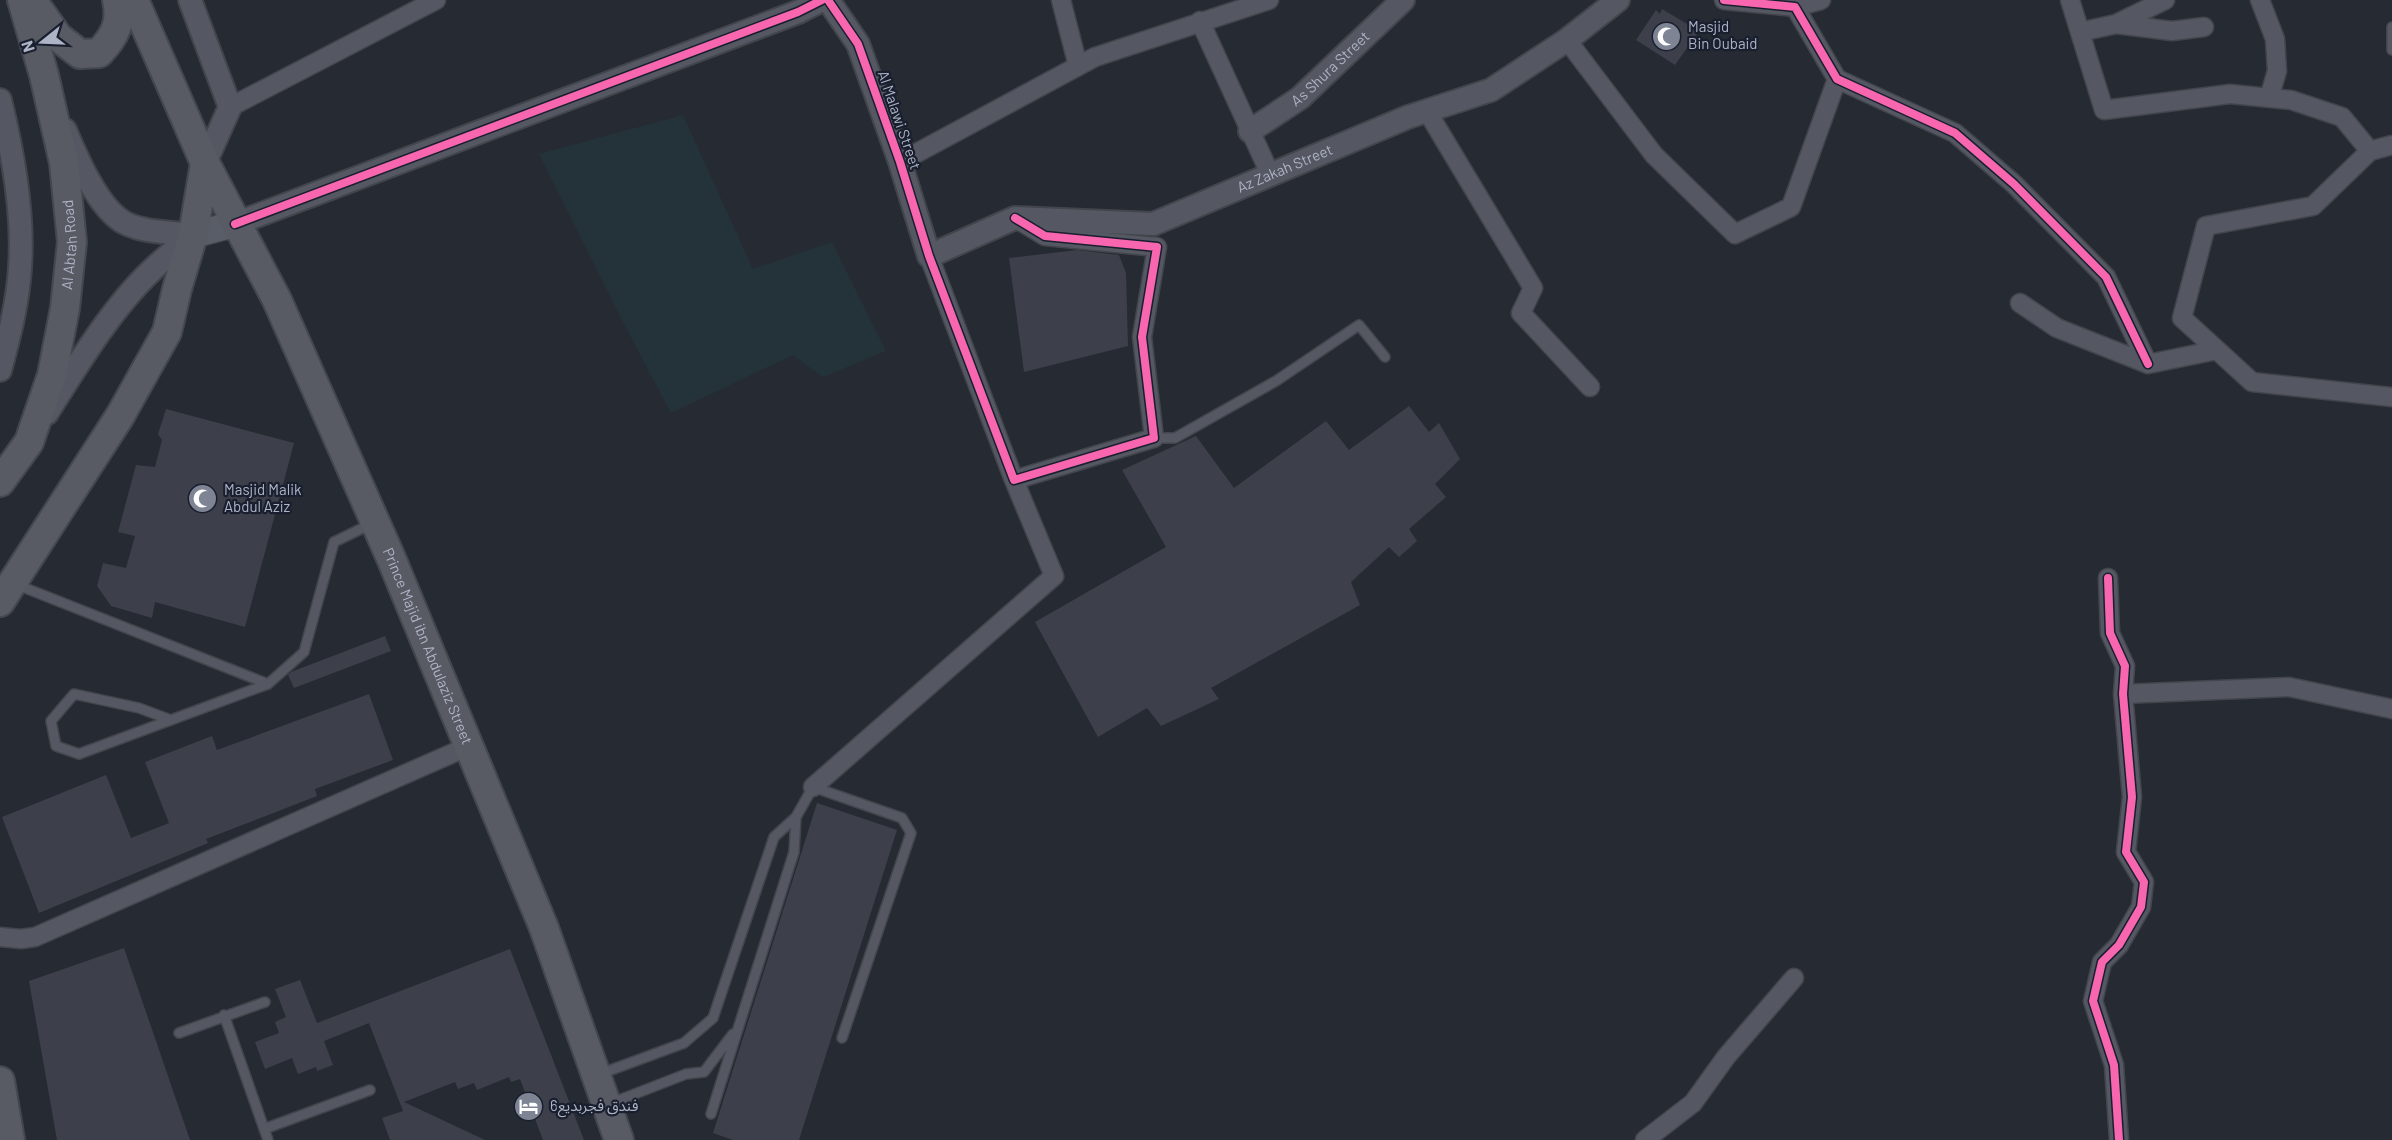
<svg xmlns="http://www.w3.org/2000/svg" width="2392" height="1140" font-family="Barlow,'Noto Sans Arabic',sans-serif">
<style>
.green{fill:#233339}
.building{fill:#3d404a}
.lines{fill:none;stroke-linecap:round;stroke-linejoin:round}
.service-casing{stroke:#42454c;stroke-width:12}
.minor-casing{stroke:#42454c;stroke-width:21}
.tertiary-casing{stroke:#42454c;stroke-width:26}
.secondary-casing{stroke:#42454c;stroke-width:28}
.primary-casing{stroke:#434750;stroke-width:32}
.service{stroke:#555862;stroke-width:9}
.minor{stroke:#555862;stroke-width:18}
.tertiary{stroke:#555862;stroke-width:22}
.secondary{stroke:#595d67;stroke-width:26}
.primary{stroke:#585a64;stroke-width:28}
.cycleway-casing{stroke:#191f2e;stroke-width:11}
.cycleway{stroke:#f766af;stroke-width:8}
.labels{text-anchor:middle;stroke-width:4.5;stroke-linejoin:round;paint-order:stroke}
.poi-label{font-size:15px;fill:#aeb4c6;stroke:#191f2e;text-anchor:start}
.street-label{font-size:15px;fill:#aeb4c6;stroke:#191f2e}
</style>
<rect width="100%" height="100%" fill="#262a33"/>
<path class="green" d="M 683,115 L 753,269 L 832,242 L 886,351 L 823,377 L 793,355 L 671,413 L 622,320 L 539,154 Z"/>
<path class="building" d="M 1662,9 L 1699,31 L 1675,65 L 1636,40 L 1656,10 L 1660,14 Z
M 1077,250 L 1119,255 L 1126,273 L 1128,346 L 1024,372 L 1009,258 Z
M 1409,406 L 1429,432 L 1439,423 L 1460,459 L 1435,484 L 1446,497 L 1409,529 L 1417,541 L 1399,557 L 1389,547 L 1351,582 L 1360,605 L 1211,688 L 1219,699 L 1161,726 L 1147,708 L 1098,737 L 1035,622 L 1166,547 L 1122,470 L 1196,436 L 1234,488 L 1326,421 L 1349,450 Z
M 166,409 L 294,443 L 245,627 L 155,602 L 152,618 L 111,606 L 97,586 L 103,563 L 126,568 L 135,536 L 118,532 L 136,465 L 155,467 L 162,440 L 158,434 Z
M 385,636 L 391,651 L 294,688 L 288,675 L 291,672 Z
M 369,694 L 393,760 L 315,789 L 317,796 L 206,839 L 208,843 L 39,913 L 2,817 L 106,775 L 131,838 L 169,823 L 145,762 L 212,736 L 217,750 Z
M 817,803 L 897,830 L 799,1140 L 733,1140 L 713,1133 Z
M 124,948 L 190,1140 L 57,1140 L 29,981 Z
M 510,949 L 584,1140 L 543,1140 L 520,1079 L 511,1082 L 509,1077 L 477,1090 L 474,1083 L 458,1089 L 455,1082 L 404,1102 L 485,1140 L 390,1140 L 382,1118 L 403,1111 L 369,1023 L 324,1041 L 333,1065 L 317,1071 L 316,1067 L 298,1074 L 292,1058 L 265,1069 L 255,1042 L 279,1033 L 275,1022 L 286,1017 L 275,989 L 300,980 L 317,1023 Z"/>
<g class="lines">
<defs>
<path id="service" d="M 2392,27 L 2392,50
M 1154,438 L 1175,438 L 1276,381 L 1359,325 L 1385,357
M 15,584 L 268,684
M 171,720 L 139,708 L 74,694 L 51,721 L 56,746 L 79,754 L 268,684 L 304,652 L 334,542 L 371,524
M 224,1015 L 268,1140
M 179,1033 L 265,1002
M 600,1074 L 684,1043 L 713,1018 L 774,837 L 796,817
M 609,1104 L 686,1074 L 704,1072 L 733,1034
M 711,1114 L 794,852 L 796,817 L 813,787 L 902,818 L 911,833 L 842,1038
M 264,1129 L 370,1090"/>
<path id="minor" d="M 1061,0 L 1078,66
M 1724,0 L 1795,7 L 1837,79 L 1955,133 L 2014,184 L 2106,277 L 2148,364
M 2070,0 L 2104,110 L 2230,94 L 2291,100 L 2342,117 L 2370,151
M 2260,0 L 2275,39 L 2277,71 L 2269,98
M 1795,7 L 1821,0
M 1200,21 L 1271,176
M 2116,24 L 2165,0
M 2080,32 L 2116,24 L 2172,31 L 2204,27
M 1567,40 L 1654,155 L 1735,234 L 1791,207 L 1837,79
M 230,107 L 436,0
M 1427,111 L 1533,288 L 1521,313 L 1590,387
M 2392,145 L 2370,151 L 2313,206 L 2206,226 L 2182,318 L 2252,382 L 2392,397
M 900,162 L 1095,57 L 1269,0
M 929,256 L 1014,480 L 1154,438 L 1142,337 L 1157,247 L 1045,236 L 1015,218
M 2020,303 L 2057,328 L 2148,364 L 2217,350
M 2108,578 L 2110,633 L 2125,666 L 2123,694 L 2132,797 L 2126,852 L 2144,882 L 2141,907 L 2119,945 L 2102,962 L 2093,1001 L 2114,1065 L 2119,1140
M 2123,694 L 2289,687 L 2392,709
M 813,787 L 1054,576 L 1014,480
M 0,937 L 21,939 L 35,937 L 469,746
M 1645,1140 L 1693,1103 L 1726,1057 L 1794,978"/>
<g id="tertiary">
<path d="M 190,0 L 230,107 L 205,163"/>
<path id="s1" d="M 828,0 L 858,44 L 900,162 L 929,256 L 1015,218 L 1153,224 L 1408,117 L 1491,90 L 1567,40 L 1618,0"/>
<path d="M 0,100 C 13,153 24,212 20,267 C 18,302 9,337 0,370"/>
<path d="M 65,130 C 76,156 98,209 125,223 C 145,233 171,232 193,235"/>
<path id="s2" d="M 1250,131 L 1300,98 L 1403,0"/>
<path d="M 235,224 L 798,12 L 822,0"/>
<path d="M 47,413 C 76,367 111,309 151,271 C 164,258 179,247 193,235"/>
</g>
<path id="secondary" d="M 193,235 L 235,224"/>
<g id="primary">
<path d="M 32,0 L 58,37 L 80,54 L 99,53 C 115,36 122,23 117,0"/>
<path id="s3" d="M 134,0 L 205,163 L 277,300 L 391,558 L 544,928 L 619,1140"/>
<path id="s4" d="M 0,482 L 29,442 L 52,375 L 65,308 L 72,242 L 64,163 L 44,75 L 22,0"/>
<path d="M 0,602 L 120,416 L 167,332 L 177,289 L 193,235 L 205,163"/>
<path d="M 0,1081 L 10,1140"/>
</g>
</defs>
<use href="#service" class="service-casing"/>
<use href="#minor" class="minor-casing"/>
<use href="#tertiary" class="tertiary-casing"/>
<use href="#secondary" class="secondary-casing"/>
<use href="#primary" class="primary-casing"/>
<use href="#service" class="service"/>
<use href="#minor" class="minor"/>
<use href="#tertiary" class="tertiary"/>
<use href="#secondary" class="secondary"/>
<use href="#primary" class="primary"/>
<defs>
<path id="cycleway" d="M 828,0 L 858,44 L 900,162 L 929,256 L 1014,480 L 1154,438 L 1142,337 L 1157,247 L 1045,236 L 1015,218
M 1724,0 L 1795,7 L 1837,79 L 1955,133 L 2014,184 L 2106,277 L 2148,364
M 235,224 L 798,12 L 822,0
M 2108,578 L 2110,633 L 2125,666 L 2123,694 L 2132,797 L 2126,852 L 2144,882 L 2141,907 L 2119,945 L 2102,962 L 2093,1001 L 2114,1065 L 2119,1140"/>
</defs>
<use href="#cycleway" class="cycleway-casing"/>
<use href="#cycleway" class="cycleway"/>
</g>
<defs>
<symbol id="mosque-disc" viewBox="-11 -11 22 22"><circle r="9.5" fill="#7e8493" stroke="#191f2e"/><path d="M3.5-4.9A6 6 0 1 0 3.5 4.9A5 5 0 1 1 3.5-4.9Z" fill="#fff"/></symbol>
<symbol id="hotel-disc" viewBox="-11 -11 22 22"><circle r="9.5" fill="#7e8493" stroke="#191f2e"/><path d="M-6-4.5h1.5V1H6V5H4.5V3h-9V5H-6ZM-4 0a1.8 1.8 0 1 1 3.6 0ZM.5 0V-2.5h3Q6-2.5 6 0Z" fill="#fff"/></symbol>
</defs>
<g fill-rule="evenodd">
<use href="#mosque-disc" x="1650" y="20" width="33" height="33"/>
<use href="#mosque-disc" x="186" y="482" width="33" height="33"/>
<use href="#hotel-disc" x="512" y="1090" width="33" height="33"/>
</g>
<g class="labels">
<g class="poi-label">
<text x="1688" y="32">Masjid<tspan x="1688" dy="17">Bin Oubaid</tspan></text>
<text x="224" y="495">Masjid Malik<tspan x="224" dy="17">Abdul Aziz</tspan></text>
<text x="550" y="1111">فندق فجربديع6</text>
</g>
<g class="street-label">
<text dy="5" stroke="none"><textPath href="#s2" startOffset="102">As Shura Street</textPath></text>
<text transform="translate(899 120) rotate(71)" y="5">Al Malawi Street</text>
<text dy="5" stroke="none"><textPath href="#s1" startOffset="652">Az Zakah Street</textPath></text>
<text dy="5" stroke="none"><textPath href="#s4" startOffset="252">Al Abtah Road</textPath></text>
<text dy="5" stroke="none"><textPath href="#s3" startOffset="710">Prince Majid ibn Abdulaziz Street</textPath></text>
</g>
</g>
<g transform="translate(42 42) rotate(252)" stroke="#191f2e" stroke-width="4.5" paint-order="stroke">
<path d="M0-4.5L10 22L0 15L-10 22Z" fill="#aeb4c6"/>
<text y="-9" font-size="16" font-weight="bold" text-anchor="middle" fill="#aeb4c6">N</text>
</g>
</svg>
